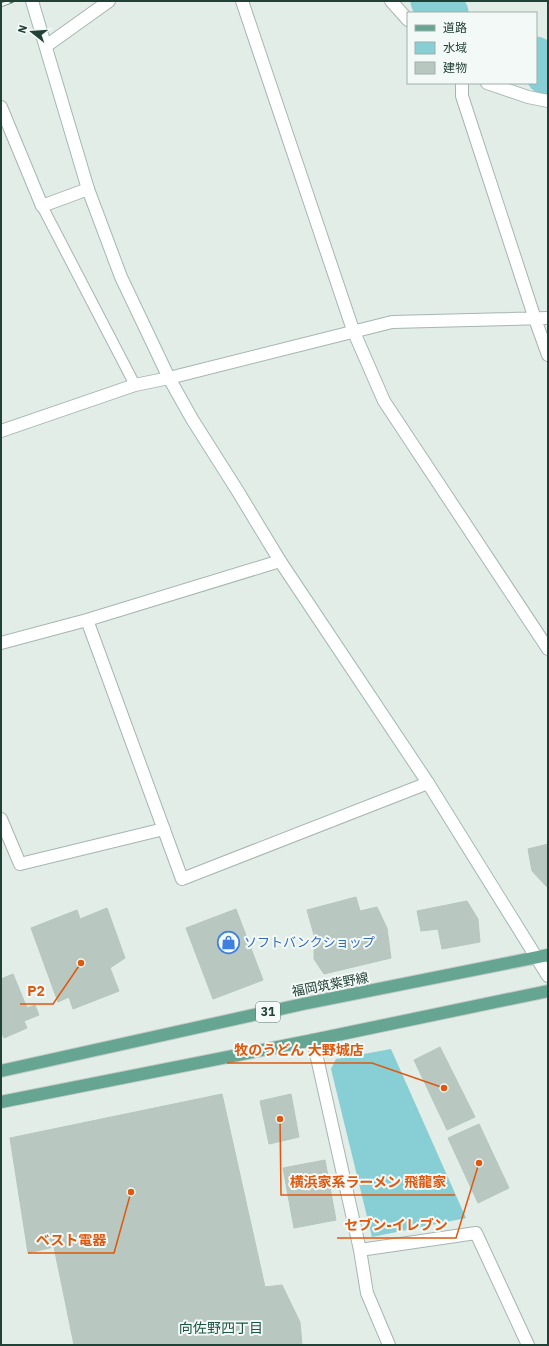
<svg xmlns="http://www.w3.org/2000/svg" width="549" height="1346" font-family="'IBM Plex Sans','Noto Sans JP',sans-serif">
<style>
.water{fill:#88ced5}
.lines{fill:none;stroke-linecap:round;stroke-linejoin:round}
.river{stroke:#88ced5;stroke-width:41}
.building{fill:#b8c8c1;stroke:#b4c7be}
.lane-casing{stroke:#a5b6af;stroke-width:12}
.street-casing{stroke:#a5b6af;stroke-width:14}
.secondary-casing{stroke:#a0baaf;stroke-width:14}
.primary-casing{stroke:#c1cac7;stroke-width:14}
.lane{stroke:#fff;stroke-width:10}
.street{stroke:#fff;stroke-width:12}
.secondary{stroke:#fff;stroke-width:12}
.primary{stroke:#65a591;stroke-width:12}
.rail-casing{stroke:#5c7b71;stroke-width:4.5}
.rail{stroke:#f3f9f6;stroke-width:3;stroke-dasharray:9;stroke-linecap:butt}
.labels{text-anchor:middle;stroke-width:4;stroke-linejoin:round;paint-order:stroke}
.shield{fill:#f3f9f6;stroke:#607870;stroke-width:1}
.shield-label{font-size:12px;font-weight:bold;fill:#214036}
.shop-label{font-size:13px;fill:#366cbe;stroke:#f3f9f6;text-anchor:start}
.street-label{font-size:13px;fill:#214036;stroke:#f3f9f6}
.neighbourhood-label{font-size:14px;fill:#1c5342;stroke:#f3f9f6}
.leader{fill:none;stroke:#de580e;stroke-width:1.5}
.callout-dot{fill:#de580e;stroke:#f3f9f6;stroke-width:1.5}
.callout-label{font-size:14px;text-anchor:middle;font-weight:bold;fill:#de580e;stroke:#f3f9f6;stroke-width:4;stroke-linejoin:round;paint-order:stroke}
</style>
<rect width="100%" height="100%" fill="#e3ede8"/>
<path class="water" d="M 391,1049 L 466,1218 L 372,1237 L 331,1069 L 336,1059 Z"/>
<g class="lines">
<path class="river" d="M 431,1 L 448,13
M 536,57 L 546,74 L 548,74"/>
</g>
<path class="building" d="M 548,844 L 548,888 L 532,871 L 528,849 Z
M 356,897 L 360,911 L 377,907 L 387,928 L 391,958 L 324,974 L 314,959 L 314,935 L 307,910 Z
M 467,901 L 478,919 L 480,942 L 442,949 L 438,929 L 421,931 L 417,911 Z
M 107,908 L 125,958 L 110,968 L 119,991 L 73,1009 L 69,997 L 58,1002 L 31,928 L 77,910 L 80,919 Z
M 236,909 L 263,980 L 213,999 L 186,928 Z
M 13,974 L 27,1008 L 35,1005 L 39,1015 L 24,1021 L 27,1028 L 4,1038 L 1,1031 L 1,979 Z
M 440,1047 L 475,1117 L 447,1130 L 414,1060 Z
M 222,1094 L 265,1287 L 282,1285 L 300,1322 L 302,1345 L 74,1345 L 54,1247 L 28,1253 L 10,1138 Z
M 291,1094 L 299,1137 L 269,1144 L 260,1101 Z
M 479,1124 L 509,1188 L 478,1203 L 448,1138 Z
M 325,1160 L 336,1220 L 294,1228 L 283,1168 Z"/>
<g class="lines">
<defs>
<path id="lane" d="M 42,206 L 135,385"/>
<path id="street" d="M 242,1 L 353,330 L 384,401 L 548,649
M 391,1 L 408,20
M 46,46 L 109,1
M 462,83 L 462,96 L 535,319 L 548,355
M 487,83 L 528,97 L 548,101
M 1,107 L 42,206 L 88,189
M 1,431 L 135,385 L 169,378 L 392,322 L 548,318
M 87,620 L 182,879 L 428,783
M 1,643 L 87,620 L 280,561
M 1,819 L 20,864 L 164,829
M 313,1040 L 360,1250 L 367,1293 L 389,1345
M 360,1250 L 476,1233 L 528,1345"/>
<path id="secondary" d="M 32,1 L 88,189 L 121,277 L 169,378 L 192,419 L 237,490 L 280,561 L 428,783 L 548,976"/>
<path id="primary" d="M 1,1071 L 303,1004 L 548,955
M 1,1102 L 313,1040 L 548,991"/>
</defs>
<use href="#lane" class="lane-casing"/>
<use href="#street" class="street-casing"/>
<use href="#secondary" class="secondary-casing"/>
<use href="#primary" class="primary-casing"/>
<use href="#lane" class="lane"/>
<use href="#street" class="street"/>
<use href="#secondary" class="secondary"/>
<use href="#primary" class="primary"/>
<defs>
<path id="rail" d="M 1,5 L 12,1"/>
</defs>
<use href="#rail" class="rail-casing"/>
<use href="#rail" class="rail"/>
</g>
<defs>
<symbol id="shop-ring" viewBox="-11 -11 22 22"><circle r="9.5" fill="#f3f9f6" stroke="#3f7fe0" stroke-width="1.5"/><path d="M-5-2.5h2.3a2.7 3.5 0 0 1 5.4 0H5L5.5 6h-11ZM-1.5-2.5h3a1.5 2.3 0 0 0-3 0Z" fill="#3f7fe0"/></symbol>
</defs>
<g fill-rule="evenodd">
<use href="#shop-ring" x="216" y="930" width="25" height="25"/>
</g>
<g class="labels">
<rect class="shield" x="256" y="1002" width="24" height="20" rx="3"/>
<g class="shield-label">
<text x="268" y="1016">31</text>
</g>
<g class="shop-label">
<text x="244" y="947">ソフトバンクショップ</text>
</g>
<g class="street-label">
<text transform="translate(330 984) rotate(-11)" y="5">福岡筑紫野線</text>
</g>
<g class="neighbourhood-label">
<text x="221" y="1333">向佐野四丁目</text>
</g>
</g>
<path class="leader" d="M81 963L53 1004H20M444 1088L372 1063H227M280 1119L281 1195H455M479 1163L456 1238H337M131 1192L114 1253H28"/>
<g class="callout-dot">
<circle cx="81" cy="963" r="4"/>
<circle cx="444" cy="1088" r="4"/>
<circle cx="280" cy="1119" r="4"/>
<circle cx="479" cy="1163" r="4"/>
<circle cx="131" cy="1192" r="4"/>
</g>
<g class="callout-label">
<text x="36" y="996">P2</text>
<text x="299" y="1055">牧のうどん 大野城店</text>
<text x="368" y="1187">横浜家系ラーメン 飛龍家</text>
<text x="396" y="1230">セブン-イレブン</text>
<text x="71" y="1245">ベスト電器</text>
</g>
<rect width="549" height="1346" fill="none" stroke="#214036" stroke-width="4"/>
<rect x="407" y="12" width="130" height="72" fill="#f3f9f6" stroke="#9fafa9"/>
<rect x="415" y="25" width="20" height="6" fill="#65a591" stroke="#9fafa9"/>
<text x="443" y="32" font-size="12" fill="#214036">道路</text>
<rect x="415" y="42" width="20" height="12" fill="#88ced5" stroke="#9fafa9"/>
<text x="443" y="52" font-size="12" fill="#214036">水域</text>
<rect x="415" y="62" width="20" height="12" fill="#b8c8c1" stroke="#9fafa9"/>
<text x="443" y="72" font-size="12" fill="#214036">建物</text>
<g transform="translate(32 32) rotate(287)" stroke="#f3f9f6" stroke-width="3" paint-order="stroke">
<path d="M0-3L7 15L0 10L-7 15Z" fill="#214036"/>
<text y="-6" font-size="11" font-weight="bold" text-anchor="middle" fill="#214036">N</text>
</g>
</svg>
